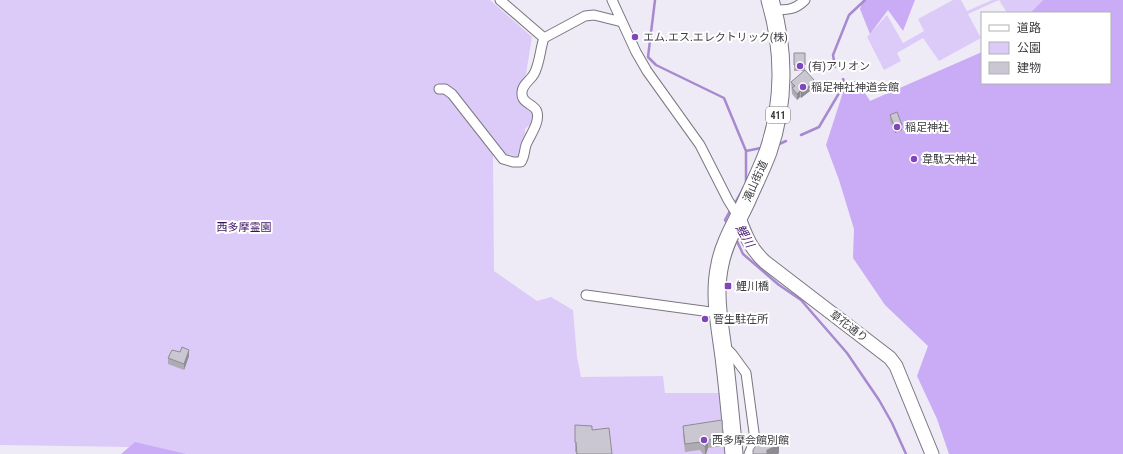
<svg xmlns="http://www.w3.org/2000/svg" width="1123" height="454" font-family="'Roboto Condensed','Noto Sans JP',sans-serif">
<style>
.green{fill:#dccbf8}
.forest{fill:#caabf5}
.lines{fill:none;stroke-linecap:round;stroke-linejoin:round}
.stream{stroke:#a789d0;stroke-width:2.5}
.street-casing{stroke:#7a7781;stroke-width:11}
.secondary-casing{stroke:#7a7781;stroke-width:15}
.highway-casing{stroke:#7a7781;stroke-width:19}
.street{stroke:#fff;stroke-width:9}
.secondary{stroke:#fff;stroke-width:13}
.highway{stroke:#fff;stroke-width:17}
.wall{fill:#afabb5}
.shaded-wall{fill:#8e8b93}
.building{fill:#cbc7d2;stroke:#8e8b93}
.poi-dot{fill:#8047bd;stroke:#fff;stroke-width:1.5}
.labels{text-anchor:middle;stroke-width:4;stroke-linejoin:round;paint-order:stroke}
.shield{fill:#fff;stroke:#777679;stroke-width:1}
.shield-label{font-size:10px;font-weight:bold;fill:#3d3c40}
.poi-label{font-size:11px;fill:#3d3c40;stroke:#fff;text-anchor:start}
.street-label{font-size:11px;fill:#3d3c40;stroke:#fff}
.park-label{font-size:11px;fill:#3d0f64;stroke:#fff}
.water-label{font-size:12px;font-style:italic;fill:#4a2074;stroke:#fff}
</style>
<rect width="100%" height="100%" fill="#efebf6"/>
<path class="green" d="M 0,0 L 490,0 L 532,37 L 526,74 L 519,85 L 522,101 L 533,108 L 534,121 L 525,129 L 526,139 L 523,153 L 517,157 L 507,154 L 493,156 L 494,271 L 537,301 L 551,297 L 573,310 L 577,357 L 581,377 L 663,376 L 665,393 L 720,393 L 725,454 L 157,454 L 130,447 L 0,445 Z
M 953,0 L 961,0 L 967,11 L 992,0 L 1043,0 L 1030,13 L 1007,13 L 999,0 L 968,14 L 981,38 L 939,61 L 923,38 L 897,53 L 901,61 L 884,70 L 867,37 L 887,15 L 903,43 L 924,31 L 918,19 Z"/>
<path class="forest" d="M 863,0 L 915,0 L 903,31 L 888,10 L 870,34 L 860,9 Z
M 1043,0 L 1123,0 L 1123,454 L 949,454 L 937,419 L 917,376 L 928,346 L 885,305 L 853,258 L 854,229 L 839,180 L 826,145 L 845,86 L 857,80 L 870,101 L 982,52 L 982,83 L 1110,83 L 1110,13 L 1030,13 Z
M 135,442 L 186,454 L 121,454 Z"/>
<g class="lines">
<path class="stream" d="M 655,0 L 648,57 L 656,65 L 724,98 L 746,151 L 746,182
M 835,67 L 833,55 L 849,15 L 865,0
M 801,135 L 819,127 L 845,83 L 843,79
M 777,145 L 786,141
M 746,151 L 761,148
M 734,205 L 744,187
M 728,224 L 725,220 L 731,209
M 736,239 L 743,254 L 779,285 L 801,300 L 847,353 L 879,400 L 892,423 L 906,454"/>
<defs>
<path id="street" d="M 500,0 L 544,38 L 585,16 L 594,15 L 622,22
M 612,0 L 636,52 L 647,71 L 700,145 L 728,200 L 739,218
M 773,10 C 787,10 795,10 805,0
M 439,89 L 445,89 L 452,94 L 503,159 L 513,162 L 521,162 C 525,156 524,151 526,145 C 530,135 540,123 537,112 C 535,104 522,104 522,94 C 521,85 530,81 534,74 C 540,63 540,49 544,38
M 586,295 L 718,313
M 724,346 L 732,354 L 746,373 L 755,440 L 749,454"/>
<path id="secondary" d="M 739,218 C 746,236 750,248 765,262 L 890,358 L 896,366 L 932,454"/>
<path id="highway" d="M 734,454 C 731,422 728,389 724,357 C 720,326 713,295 720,264 C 724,242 738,220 747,200 C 754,184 762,168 768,152 C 785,103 785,50 770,0"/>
</defs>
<use href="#street" class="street-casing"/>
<use href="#secondary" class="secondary-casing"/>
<use href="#highway" class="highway-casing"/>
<use href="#street" class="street"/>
<use href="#secondary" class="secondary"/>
<use href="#highway" class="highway"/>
</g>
<path class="wall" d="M 794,53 L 805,53 L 805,70 L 815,87 L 801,98 L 800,97 L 797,100 L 792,94 L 791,82 L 804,71 L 794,71 Z
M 890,115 L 902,130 L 895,133 L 890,121 Z
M 189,356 L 184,370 L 168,364 L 168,358 Z
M 575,425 L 592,430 L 612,454 L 576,454 L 576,452 L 575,452 Z
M 683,426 L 723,438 L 723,446 L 708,448 L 706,454 L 703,454 L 700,450 L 685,452 L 683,435 Z"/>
<path class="shaded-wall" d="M 815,81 L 815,87 L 801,98 L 801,92 Z
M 800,91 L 800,97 L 797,100 L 797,94 Z
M 902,125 L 902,130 L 895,133 L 895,128 Z
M 189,350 L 189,356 L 184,370 L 184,364 Z
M 708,440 L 708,448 L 706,454 L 705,454 L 705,447 Z
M 779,445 L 779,453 L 778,454 L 767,454 L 767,450 Z"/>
<path class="building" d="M 794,53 L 805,53 L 805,65 L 794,65 Z
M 805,70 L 815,81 L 801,92 L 800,91 L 797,94 L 792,88 L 795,86 L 791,82 Z
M 897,112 L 902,125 L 895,128 L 890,115 Z
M 182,347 L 189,350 L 184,364 L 168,358 L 172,350 L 180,352 Z
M 722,420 L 723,438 L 708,440 L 705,447 L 700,442 L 685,444 L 683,426 Z
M 575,425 L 592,426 L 592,430 L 609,428 L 612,454 L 577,454 L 576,442 L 575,442 Z
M 779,444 L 779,445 L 767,450 L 767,454 L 753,454 L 753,450 L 756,445 Z"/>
<g class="poi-dot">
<circle cx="635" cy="37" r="4"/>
<circle cx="800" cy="66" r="4"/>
<circle cx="803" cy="87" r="4"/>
<circle cx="897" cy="127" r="4"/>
<circle cx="914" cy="159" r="4"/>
<rect x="724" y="282" width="8" height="8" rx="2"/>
<circle cx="705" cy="319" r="4"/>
<circle cx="704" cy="440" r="4"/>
</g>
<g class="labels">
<rect class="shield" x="766" y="107" width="24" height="16" rx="3"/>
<g class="shield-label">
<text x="778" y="119">411</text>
</g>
<g class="poi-label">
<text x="643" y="41">エム.エス.エレクトリック(株)</text>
<text x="808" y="70">(有)アリオン</text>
<text x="811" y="91">稲足神社神道会館</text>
<text x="905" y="131">稲足神社</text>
<text x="922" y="163">韋駄天神社</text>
<text x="736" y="290">鯉川橋</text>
<text x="713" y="323">菅生駐在所</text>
<text x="712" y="444">西多摩会館別館</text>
</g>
<g class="street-label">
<text transform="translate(755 181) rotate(-66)" y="4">滝山街道</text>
<text transform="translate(849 326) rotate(37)" y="4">草花通り</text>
</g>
<g class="park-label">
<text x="244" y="231">西多摩霊園</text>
</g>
<g class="water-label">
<text transform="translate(745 236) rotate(60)" y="4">鯉川</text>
</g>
</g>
<rect x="981" y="12" width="130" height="72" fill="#ffffff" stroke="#b1b1b3"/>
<rect x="989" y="25" width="20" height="6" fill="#ffffff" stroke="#b1b1b3"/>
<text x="1017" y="32" font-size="12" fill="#3d3c40">道路</text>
<rect x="989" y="42" width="20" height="12" fill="#dccbf8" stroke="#b1b1b3"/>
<text x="1017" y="52" font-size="12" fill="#3d3c40">公園</text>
<rect x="989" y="62" width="20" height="12" fill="#cbc7d2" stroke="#b1b1b3"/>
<text x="1017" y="72" font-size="12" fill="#3d3c40">建物</text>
</svg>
